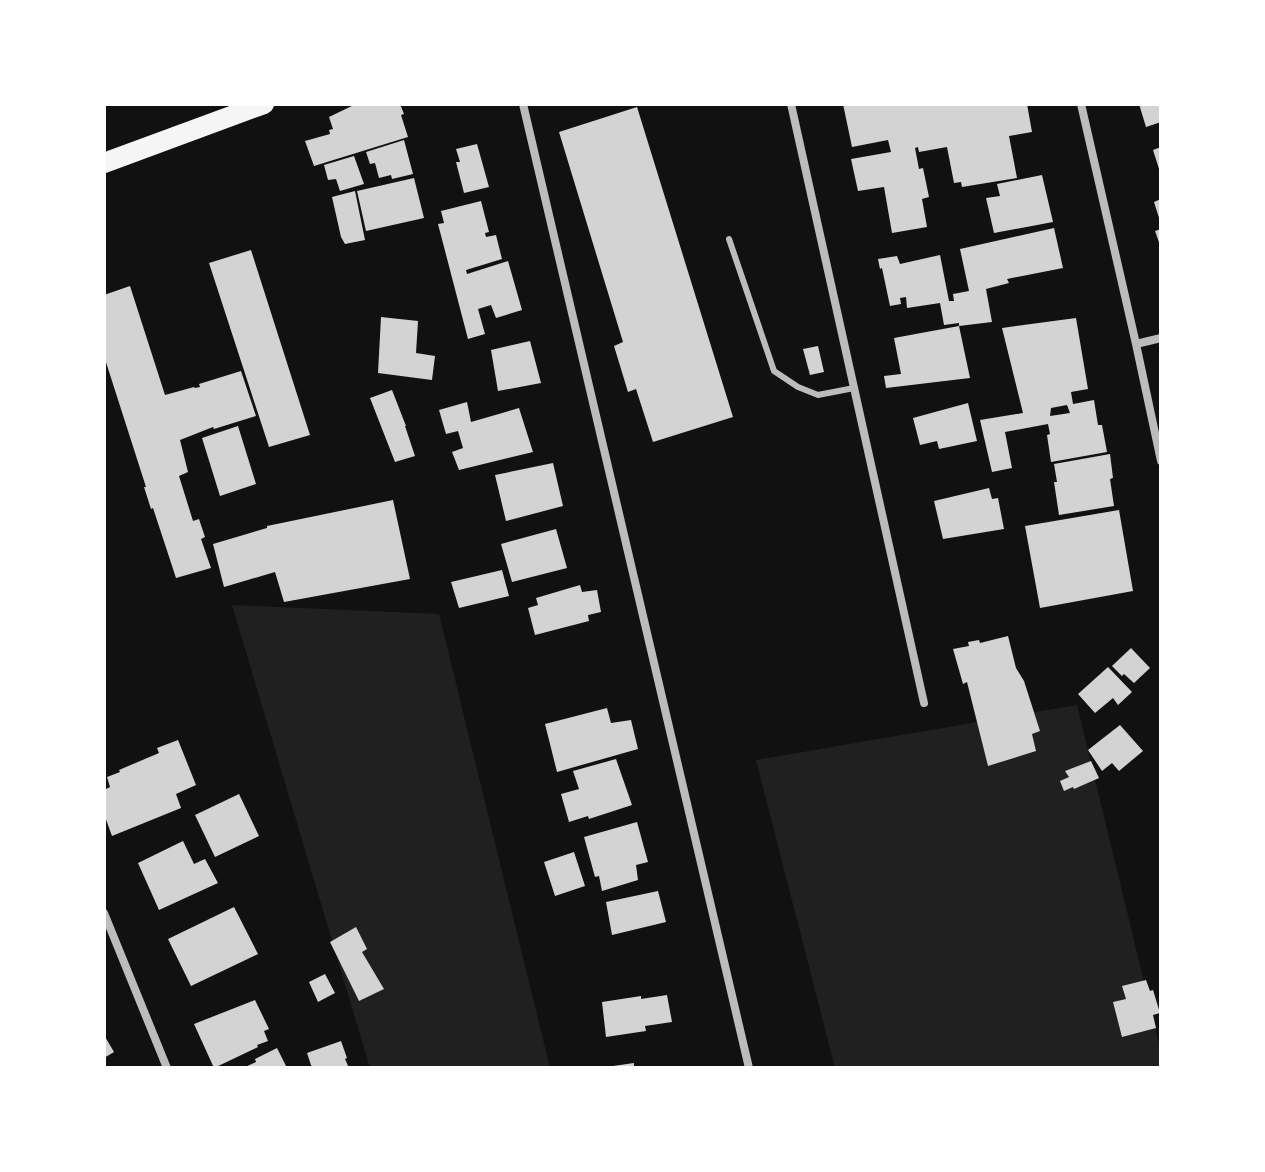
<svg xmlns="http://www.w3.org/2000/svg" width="1265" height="1172" font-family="Manrope,sans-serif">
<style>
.green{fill:#202020}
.building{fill:#d3d3d3;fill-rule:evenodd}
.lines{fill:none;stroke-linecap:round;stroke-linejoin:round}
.service{stroke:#bcbcbc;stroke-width:6}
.minor{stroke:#bcbcbc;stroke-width:8}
.primary{stroke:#f5f5f5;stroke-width:20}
</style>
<rect width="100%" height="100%" fill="#111"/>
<path class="green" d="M 232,605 L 439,614 L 550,1068 L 370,1068 Z
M 1077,705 L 1161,1052 L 1161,1068 L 835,1068 L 756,760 Z"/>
<path class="building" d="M 356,104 L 400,104 L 404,114 L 401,115 L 408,137 L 314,166 L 305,141 L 330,134 L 329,130 L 333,129 L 329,117 Z
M 843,104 L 1027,104 L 1032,132 L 1009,136 L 1017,178 L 962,187 L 961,182 L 954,183 L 947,147 L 919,152 L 918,147 L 915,148 L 919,169 L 923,168 L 929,197 L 922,199 L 927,227 L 892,233 L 884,187 L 858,191 L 851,159 L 891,152 L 888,140 L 852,147 Z
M 1139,104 L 1161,104 L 1161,122 L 1146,127 Z
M 637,107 L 733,417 L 653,442 L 636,389 L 628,392 L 614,346 L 623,342 L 559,132 Z
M 404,140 L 413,174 L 392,179 L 391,175 L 379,178 L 375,163 L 370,164 L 366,152 Z
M 477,144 L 489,187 L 464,193 L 456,162 L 460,162 L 456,149 Z
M 1161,147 L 1161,172 L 1160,172 L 1153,150 Z
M 354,156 L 364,184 L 340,191 L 336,179 L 328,180 L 324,165 Z
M 1042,175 L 1053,222 L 994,233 L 986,198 L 1000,196 L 997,184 Z
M 414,178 L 424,218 L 366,231 L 357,191 Z
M 355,191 L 365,240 L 345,244 L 341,237 L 332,197 Z
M 1161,199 L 1161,221 L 1160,221 L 1154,202 Z
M 481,201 L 489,232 L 485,233 L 486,237 L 496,235 L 502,259 L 466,270 L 467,274 L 508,261 L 522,310 L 496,318 L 491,305 L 478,309 L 485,334 L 468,339 L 438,224 L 444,223 L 441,211 Z
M 1054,228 L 1063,268 L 1007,279 L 1009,283 L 986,289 L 992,322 L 959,326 L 970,378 L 886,388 L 884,376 L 901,374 L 894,338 L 959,326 L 959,323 L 944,325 L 940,303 L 907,308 L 906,297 L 900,298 L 901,304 L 890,306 L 882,268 L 880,269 L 878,259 L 897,256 L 900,264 L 940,255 L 949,301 L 954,301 L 953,294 L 969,291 L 960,249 Z
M 1161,229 L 1161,248 L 1155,231 Z
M 251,250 L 310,435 L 269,447 L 209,263 Z
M 130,286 L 165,395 L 194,387 L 195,388 L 200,387 L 199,384 L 241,371 L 256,416 L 214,429 L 213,427 L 180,440 L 188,472 L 179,476 L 193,521 L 199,519 L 205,537 L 201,539 L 211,568 L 176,578 L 153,508 L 151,509 L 144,487 L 146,487 L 104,356 L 104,295 Z
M 381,317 L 418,321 L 416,353 L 435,356 L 432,380 L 378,373 Z
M 1076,318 L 1088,389 L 1071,392 L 1073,404 L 1094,400 L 1098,425 L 1102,425 L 1107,452 L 1051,462 L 1047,435 L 1050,434 L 1048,424 L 1005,432 L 1012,468 L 992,472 L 980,420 L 1023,413 L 1002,328 ZM 1067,405 L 1070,413 L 1050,416 L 1051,408 Z
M 530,341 L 541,383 L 498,391 L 491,350 Z
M 818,346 L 824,372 L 810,375 L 803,349 Z
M 392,390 L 406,426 L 405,426 L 415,456 L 395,462 L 370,398 Z
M 467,402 L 471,422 L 519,408 L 533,452 L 459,470 L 452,452 L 463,448 L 458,431 L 446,434 L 439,410 Z
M 968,403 L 977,441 L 939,449 L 937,441 L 920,445 L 913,418 Z
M 238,426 L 256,484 L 220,496 L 202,438 Z
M 1110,454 L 1113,478 L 1110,479 L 1114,506 L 1059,515 L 1054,482 L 1057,482 L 1054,464 Z
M 553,463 L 563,506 L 506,521 L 495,475 Z
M 989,488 L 992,499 L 998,498 L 1004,529 L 943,539 L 934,501 Z
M 393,500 L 410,579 L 284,602 L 275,572 L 224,587 L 213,544 L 267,528 L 267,526 Z
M 1119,510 L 1133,591 L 1040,608 L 1025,526 Z
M 556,529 L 567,568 L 512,582 L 501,544 Z
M 502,570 L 509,596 L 459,608 L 451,582 Z
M 580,585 L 582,592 L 597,590 L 601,612 L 588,615 L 589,621 L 535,635 L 528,608 L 538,605 L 536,598 Z
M 1008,636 L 1016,668 L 1024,681 L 1040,731 L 1032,734 L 1036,751 L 988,766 L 967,682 L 963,684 L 953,649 L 969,646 L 968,642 L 979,640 L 980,643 Z
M 1131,648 L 1150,668 L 1134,683 L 1124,674 L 1122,676 L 1112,666 Z
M 1108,667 L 1132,692 L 1118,705 L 1113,698 L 1095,713 L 1078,694 Z
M 607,708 L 611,723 L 631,720 L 638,749 L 557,772 L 545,724 Z
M 1120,725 L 1143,751 L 1119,771 L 1112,763 L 1102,771 L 1088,750 Z
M 178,740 L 196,785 L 176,794 L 181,808 L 112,836 L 104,814 L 104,790 L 110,787 L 107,777 L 120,772 L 119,770 L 159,753 L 157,748 Z
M 616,759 L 632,805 L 589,819 L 588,816 L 569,822 L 561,794 L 579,789 L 573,771 Z
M 1091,761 L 1099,778 L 1074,789 L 1073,787 L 1064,791 L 1060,781 L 1069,777 L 1065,771 Z
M 239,794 L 259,836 L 215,857 L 195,815 Z
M 637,822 L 648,862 L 636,865 L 638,880 L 602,891 L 599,876 L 595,877 L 584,837 Z
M 183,841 L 194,864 L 205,859 L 218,883 L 159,910 L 138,863 Z
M 574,852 L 585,886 L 555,896 L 544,862 Z
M 658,891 L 666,922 L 612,935 L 606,902 Z
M 234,907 L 258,954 L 191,986 L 168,939 Z
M 356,927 L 367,949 L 362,952 L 384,989 L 359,1001 L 330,942 Z
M 325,974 L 335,993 L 318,1002 L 309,982 Z
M 1146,980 L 1150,991 L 1153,990 L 1160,1013 L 1153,1015 L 1156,1028 L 1122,1037 L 1113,1002 L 1126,999 L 1122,986 Z
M 667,995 L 672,1022 L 645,1026 L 646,1031 L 606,1037 L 602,1002 L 641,996 L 641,999 Z
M 255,1000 L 269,1029 L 264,1031 L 268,1041 L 257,1045 L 258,1047 L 214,1068 L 194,1024 Z
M 104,1035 L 114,1052 L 104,1058 Z
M 341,1041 L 347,1058 L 345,1059 L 349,1068 L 312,1068 L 307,1053 Z
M 277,1048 L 287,1068 L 243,1068 L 256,1062 L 255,1059 Z
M 634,1063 L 634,1068 L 613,1068 L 613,1066 Z"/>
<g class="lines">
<path class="service" d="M 729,239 L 774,371 L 798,387 L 818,395 L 854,388"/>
<path class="minor" d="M 523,104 L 749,1068
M 791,104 L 924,703
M 1081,104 L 1136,344 L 1161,461
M 1136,344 L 1161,338
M 104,913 L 167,1068"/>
<path class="primary" d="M 104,163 L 264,104"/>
</g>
<rect width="1265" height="1172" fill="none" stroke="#ffffff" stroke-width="212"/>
</svg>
